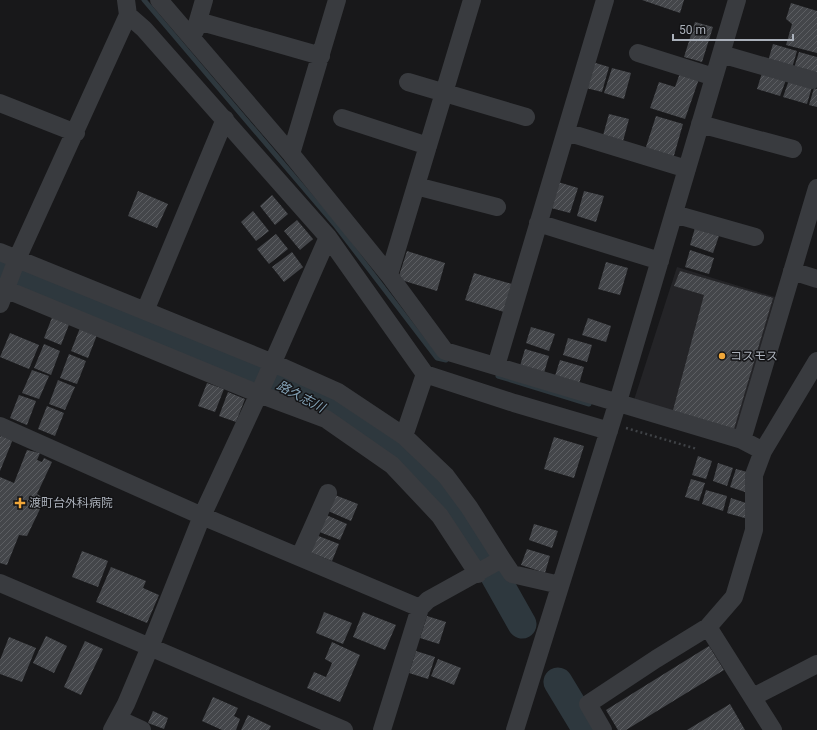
<svg xmlns="http://www.w3.org/2000/svg" width="817" height="730" font-family="Roboto,'Noto Sans JP',sans-serif">
<style>
.built{fill:#242427}
.lines{fill:none;stroke-linecap:round;stroke-linejoin:round}
.stream{stroke:#2e383e;stroke-width:5}
.river{stroke:#2e383e;stroke-width:29}
.building{fill:url(#building-hatch)}
.path{stroke:#3f4246;stroke-width:2.5;stroke-dasharray:2 3;stroke-linecap:butt}
.minor{stroke:#393b3f;stroke-width:18}
.poi-dot{fill:#f1a739;stroke:#131315;stroke-width:1.5}
.labels{text-anchor:middle;stroke-width:3;stroke-linejoin:round;paint-order:stroke}
.poi-label{font-size:12px;fill:#aab0ba;stroke:#131315;text-anchor:start}
.water-label{font-size:13px;font-style:italic;fill:#82a0b4;stroke:#131315}
</style>
<defs>
<pattern id="building-hatch" width="6" height="6" patternUnits="userSpaceOnUse"><rect width="6" height="6" fill="#44464a"/><path d="M-1 1l2-2M0 6l6-6M5 7l2-2" fill="none" stroke="#5c5e62"/></pattern>
</defs>
<rect width="100%" height="100%" fill="#18181a"/>
<path class="built" d="M 677,267 L 775,297 L 736,432 L 633,403 Z"/>
<g class="lines">
<path class="stream" d="M 144,0 L 336,226 L 437,358 L 446,360
M 498,376 L 589,404"/>
<path class="river" d="M 0,274 L 255,372 L 384,439 L 469,530 L 522,624
M 558,682 L 587,730"/>
</g>
<path class="building" d="M 642,0 L 684,0 L 680,13 Z
M 791,3 L 817,11 L 817,53 L 786,45 L 792,24 L 786,19 Z
M 695,22 L 713,27 L 702,62 L 684,57 Z
M 773,44 L 797,51 L 792,68 L 768,61 Z
M 799,52 L 817,57 L 817,75 L 794,68 Z
M 589,61 L 609,67 L 602,92 L 582,87 Z
M 612,68 L 631,73 L 624,99 L 604,93 Z
M 680,73 L 699,79 L 685,119 L 650,108 L 659,82 L 675,87 Z
M 762,73 L 786,80 L 780,96 L 757,89 Z
M 789,80 L 812,87 L 807,104 L 783,97 Z
M 814,88 L 817,89 L 817,107 L 809,105 Z
M 609,114 L 629,119 L 622,145 L 602,139 Z
M 656,116 L 683,124 L 673,159 L 645,150 Z
M 558,182 L 578,188 L 570,213 L 551,208 Z
M 138,191 L 168,204 L 157,228 L 128,216 Z
M 584,191 L 604,196 L 596,222 L 577,216 Z
M 272,195 L 288,214 L 275,225 L 260,206 Z
M 253,211 L 269,231 L 256,241 L 241,222 Z
M 297,220 L 313,239 L 300,250 L 284,231 Z
M 695,228 L 719,236 L 713,253 L 690,245 Z
M 276,234 L 288,249 L 269,264 L 257,249 Z
M 690,250 L 714,258 L 709,274 L 685,267 Z
M 407,251 L 445,263 L 437,291 L 398,279 Z
M 292,252 L 303,267 L 284,282 L 272,267 Z
M 606,262 L 628,268 L 620,295 L 598,289 Z
M 680,271 L 773,298 L 734,429 L 672,414 L 704,295 L 674,286 Z
M 474,273 L 512,284 L 504,312 L 465,300 Z
M 53,315 L 70,322 L 61,345 L 44,338 Z
M 588,318 L 611,326 L 606,342 L 582,335 Z
M 531,327 L 555,334 L 549,351 L 526,343 Z
M 80,328 L 97,335 L 88,358 L 71,351 Z
M 10,333 L 39,345 L 29,369 L 0,357 Z
M 568,338 L 592,345 L 587,362 L 563,355 Z
M 44,344 L 60,351 L 51,375 L 34,368 Z
M 525,349 L 549,356 L 544,373 L 520,366 Z
M 69,354 L 86,361 L 77,384 L 60,378 Z
M 560,360 L 584,367 L 579,384 L 555,376 Z
M 32,370 L 49,376 L 39,399 L 22,393 Z
M 58,380 L 75,387 L 65,410 L 49,404 Z
M 207,383 L 224,389 L 215,412 L 198,406 Z
M 228,392 L 245,399 L 236,422 L 219,416 Z
M 19,395 L 36,401 L 27,425 L 10,418 Z
M 47,406 L 64,413 L 55,436 L 38,429 Z
M 2,434 L 13,439 L 0,471 L 0,437 Z
M 554,437 L 584,446 L 574,478 L 544,469 Z
M 27,450 L 40,453 L 37,460 L 42,462 L 44,458 L 52,462 L 37,494 L 42,497 L 36,508 L 40,509 L 27,536 L 19,535 L 7,565 L 0,563 L 0,477 L 14,483 Z
M 698,456 L 712,461 L 706,479 L 692,475 Z
M 718,463 L 733,468 L 727,486 L 713,481 Z
M 736,469 L 751,473 L 745,492 L 730,487 Z
M 691,479 L 705,483 L 699,501 L 685,497 Z
M 706,490 L 727,496 L 723,511 L 702,504 Z
M 335,495 L 358,504 L 351,521 L 328,511 Z
M 731,498 L 752,505 L 748,519 L 727,513 Z
M 324,514 L 347,524 L 340,540 L 317,531 Z
M 534,524 L 558,531 L 552,548 L 529,540 Z
M 316,535 L 339,544 L 332,561 L 309,552 Z
M 527,549 L 550,556 L 545,573 L 521,565 Z
M 82,551 L 108,561 L 98,587 L 72,577 Z
M 111,567 L 146,581 L 143,588 L 159,595 L 147,623 L 96,602 Z
M 324,612 L 352,623 L 343,644 L 316,633 Z
M 363,612 L 396,625 L 385,650 L 353,637 Z
M 427,616 L 446,622 L 439,644 L 420,638 Z
M 46,636 L 67,646 L 54,673 L 33,663 Z
M 9,637 L 36,648 L 22,682 L 0,674 L 0,660 Z
M 85,641 L 103,649 L 81,695 L 64,687 Z
M 332,642 L 360,655 L 340,702 L 307,688 L 314,672 L 326,677 L 332,663 L 325,659 Z
M 709,646 L 724,670 L 626,730 L 618,730 L 606,710 Z
M 416,651 L 435,657 L 428,679 L 409,673 Z
M 438,659 L 461,668 L 454,685 L 431,676 Z
M 213,697 L 238,708 L 234,716 L 240,719 L 236,730 L 222,730 L 202,721 Z
M 730,704 L 745,730 L 687,730 Z
M 153,711 L 168,718 L 164,729 L 148,723 Z
M 248,715 L 271,726 L 269,730 L 241,730 Z"/>
<g class="lines">
<path class="path" d="M 626,428 L 697,449"/>
<path class="minor" d="M 159,0 L 291,154 L 389,275 L 445,351 L 742,440 L 763,451
M 128,15 L 144,29 L 328,237 L 425,374 L 514,403 L 609,431
M 198,21 L 321,56
M 195,31 L 204,0
M 638,53 L 714,77
M 721,54 L 812,80
M 408,82 L 526,117
M 0,103 L 76,133
M 342,118 L 428,146
M 700,124 L 793,149
M 566,132 L 687,169
M 291,154 L 337,0
M 416,186 L 497,207
M 674,214 L 755,237
M 538,223 L 660,261
M 0,252 L 273,363 L 338,392 L 404,436 L 446,476 L 469,507 L 502,559
M 792,271 L 817,279
M 389,275 L 472,0
M 0,287 L 259,394 L 326,419 L 392,465 L 440,516 L 478,574
M 0,304 L 17,259 L 128,15 L 126,0
M 145,311 L 225,119
M 496,366 L 605,0
M 0,426 L 202,516 L 420,608
M 404,436 L 425,374
M 742,440 L 817,188
M 300,556 L 328,493
M 0,583 L 344,730
M 708,627 L 773,730
M 753,697 L 817,664
M 118,719 L 142,730
M 112,730 L 126,704 L 150,647 L 202,516 L 262,387 L 328,237
M 382,730 L 420,608 L 428,600 L 502,559 L 512,574 L 560,585
M 515,730 L 620,395 L 737,0
M 603,730 L 588,704 L 656,659 L 708,627 L 734,597 L 754,530 L 754,475 L 763,451 L 817,361"/>
</g>
<g class="poi-dot">
<circle cx="722" cy="356" r="4"/>
<path d="M18 497h4v4h4v4h-4v4h-4v-4h-4v-4h4z"/>
</g>
<g class="labels">
<g class="poi-label">
<text x="730" y="360">コスモス</text>
<text x="29" y="507">渡町台外科病院</text>
</g>
<g class="water-label">
<text transform="translate(301 396) rotate(28)" y="5">路久志川</text>
</g>
</g>
<path d="M673 34v6h120v-6" fill="none" stroke="#aab0ba" stroke-width="2"/>
<text x="679" y="34" font-size="12" fill="#aab0ba" stroke="#131315" stroke-width="3" paint-order="stroke">50 m</text>
</svg>
